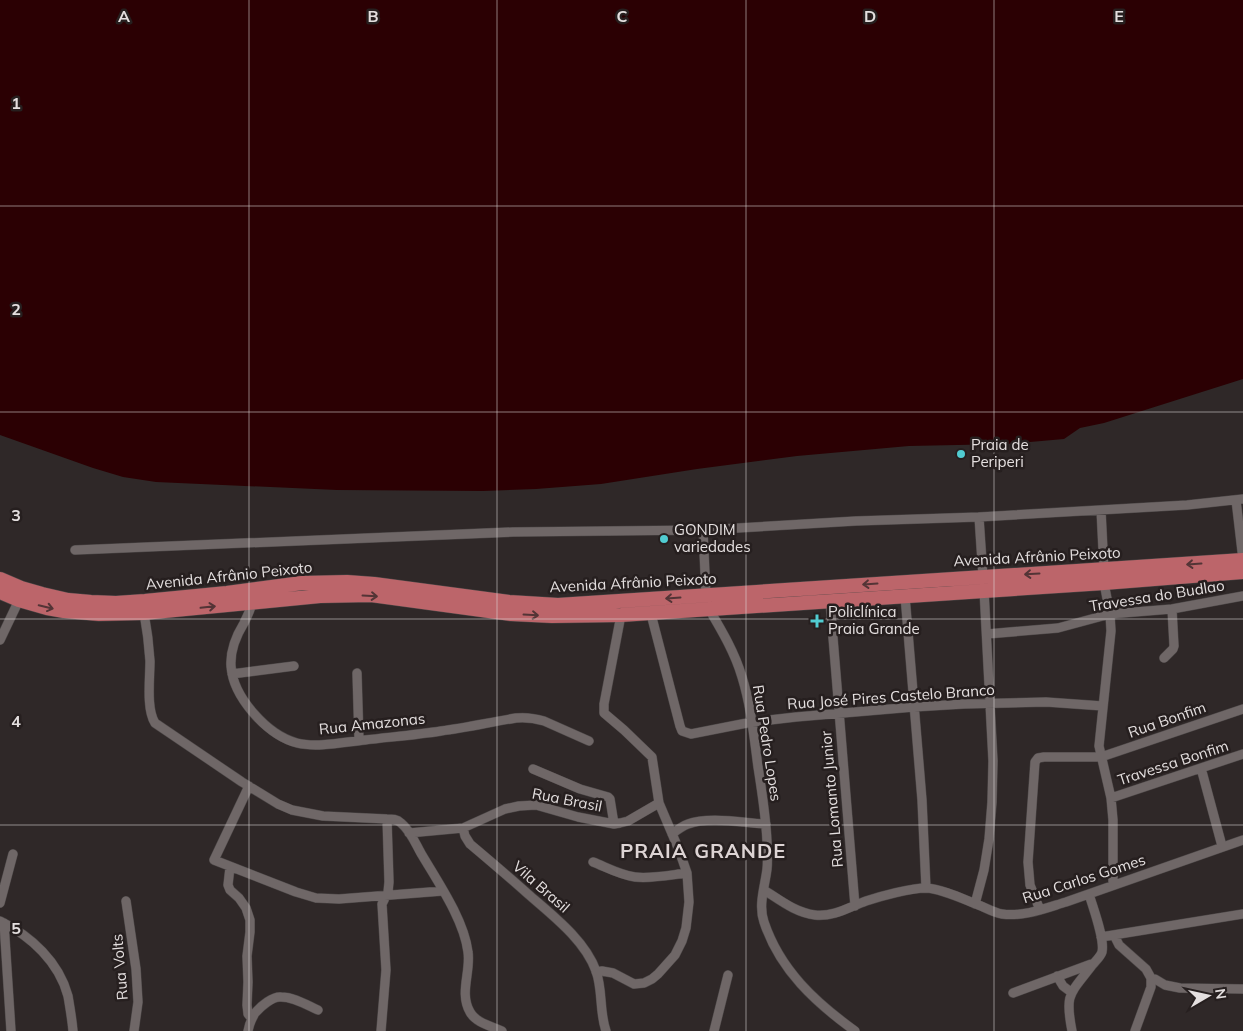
<svg xmlns="http://www.w3.org/2000/svg" width="1243" height="1031" font-family="Mulish,sans-serif">
<style>
.water{fill:#2b0003}
.lines{fill:none;stroke-linecap:round;stroke-linejoin:round}
.street-casing{stroke:#4c4747;stroke-width:10}
.primary-casing{stroke:#4c4747;stroke-width:15}
.street{stroke:#6f6767;stroke-width:9}
.primary{stroke:#bc656a;stroke-width:14}
.oneway{stroke:#533436}
.grid{fill:none;stroke:#e4dfdf;stroke-width:1;stroke-opacity:0.55}
.poi-dot{fill:#51ccd1;stroke:#261f1f;stroke-width:2}
.labels{text-anchor:middle;stroke-width:5;stroke-linejoin:round;paint-order:stroke}
.poi-label{font-size:15px;fill:#e4dfdf;stroke:#261f1f;text-anchor:start}
.street-label{font-size:15px;fill:#e4dfdf;stroke:#261f1f}
.district-label{font-size:20px;font-weight:bold;letter-spacing:1px;fill:#ddd4d4;stroke:#261f1f}
.grid-label{font-size:16px;text-anchor:middle;font-weight:bold;fill:#e4dfdf;stroke:#261f1f;stroke-width:5;stroke-linejoin:round;paint-order:stroke}
</style>
<rect width="100%" height="100%" fill="#2f2828"/>
<path class="water" d="M 0,0 L 1243,0 L 1243,379 L 1104,423 L 1080,428 L 1064,439 L 1006,444 L 909,446 L 797,456 L 697,469 L 601,484 L 536,489 L 483,491 L 337,490 L 156,482 L 123,477 L 93,468 L 0,435 Z"/>
<g class="lines">
<defs>
<path id="street" d="M 1236,500 L 1243,560
M 1101,510 L 1104,570
M 979,517 L 983,577
M 703,530 L 706,595
M 75,550 L 513,532 L 703,530 L 856,521 L 979,517 L 1187,505 L 1243,499
M 1104,583 L 1110,614 L 1111,631 L 1099,746 L 1111,798 L 1113,820 L 1113,885
M 905,596 L 922,800 L 926,888
M 830,601 L 855,906
M 252,602 C 251,610 247,616 244,623 C 236,636 230,650 231,666 C 233,697 267,735 297,743 C 317,748 345,742 365,740 C 390,737 416,735 441,731 C 466,728 491,722 516,718 C 526,717 534,718 544,721 L 589,741
M 709,609 C 722,631 735,653 742,677 C 751,706 754,737 758,767 C 762,792 766,817 767,842 C 767,851 768,860 767,869 C 765,886 758,905 764,922 C 780,970 815,1002 855,1031
M 144,613 C 147,629 149,645 150,661 C 150,678 146,709 155,723 L 242,782 L 278,804 L 292,810 L 323,816 L 387,819 C 392,819 397,819 401,823 C 411,831 416,845 422,855 C 438,882 464,920 468,952 C 471,972 459,993 470,1012 C 476,1023 491,1026 502,1031
M 651,614 L 680,726 L 682,731 L 691,734 L 752,722 L 796,717 L 914,707 L 964,704 L 1046,702 L 1103,706
M 987,634 L 1058,628 L 1110,614 L 1172,609 L 1243,596
M 0,640 L 19,600
M 1164,658 L 1173,649 L 1174,646 L 1172,609
M 357,673 L 359,740
M 232,674 L 294,666
M 1201,768 L 1222,846
M 533,769 L 580,789 L 608,797 L 610,799 L 614,824
M 249,786 L 214,860 L 296,892 L 316,898 L 339,899 L 443,891
M 1111,798 L 1243,754
M 463,828 L 465,836 L 470,844 C 489,860 509,877 528,894 C 552,915 585,940 596,971 C 603,990 599,1011 606,1031
M 409,833 L 463,828 L 505,809 L 519,806 L 536,805 L 578,817 L 614,824 L 620,823 L 628,821 L 659,803
M 672,834 C 677,830 682,826 688,824 C 709,816 744,823 766,824
M 593,862 C 606,867 620,875 635,877 C 651,879 670,875 687,873
M 230,867 L 228,885 L 230,890 L 239,898 L 246,908 L 250,920 L 250,932 L 247,956 L 248,982 L 247,1005 L 248,1014 L 252,1019
M 764,890 C 780,900 796,913 815,915 C 834,917 849,907 866,901 C 881,896 911,888 926,888 C 943,889 965,900 981,906 C 988,909 995,913 1002,914 C 1024,917 1046,908 1066,902 L 1243,840
M 126,901 L 136,969 L 138,1002 L 134,1031
M 0,903 L 13,854
M 975,904 L 984,870 L 989,839 L 992,802 L 993,761 L 984,590
M 1040,910 L 1030,885 L 1028,862 L 1035,762 L 1038,758 L 1044,757 L 1101,757 L 1243,709
M 0,921 C 31,936 59,962 68,996 C 70,1008 72,1019 73,1031
M 4,923 L 11,1031
M 1114,935 L 1119,945 L 1146,969 L 1151,978 L 1151,987 L 1135,1031
M 1101,937 L 1243,914
M 596,972 L 602,971 L 613,973 L 634,984 L 644,983 L 652,979 L 658,974 L 675,955 L 682,941 L 686,928 L 689,902 L 687,873 L 679,850 L 659,803 L 652,757 L 624,730 L 604,713 L 604,704 L 621,615
M 1057,976 L 1063,986 L 1071,992
M 1151,978 L 1155,979 L 1165,985 L 1180,988 L 1243,989
M 1013,993 L 1094,963
M 248,1031 C 249,1025 252,1018 255,1013 C 261,1006 273,996 281,997 C 294,997 307,1005 318,1010
M 381,1031 L 386,970 L 382,904 L 388,892 L 389,882 L 387,819
M 714,1031 L 728,975
M 1072,1031 C 1065,995 1069,995 1090,968 C 1094,962 1100,958 1102,952 C 1105,939 1093,908 1089,894"/>
<path id="primary" d="M 0,579 L 21,588 L 42,594 L 68,600 L 91,602 L 116,603 L 145,601 L 227,593 L 302,583 L 347,582 L 374,584 L 509,602 L 558,605 L 1243,560
M 0,592 L 19,600 L 47,608 L 64,611 L 99,614 L 144,613 L 320,596 L 371,595 L 511,614 L 552,616 L 621,615 L 1104,583 L 1243,572"/>
</defs>
<use href="#street" class="street-casing"/>
<use href="#primary" class="primary-casing"/>
<use href="#street" class="street"/>
<use href="#primary" class="primary"/>
</g>
<defs><path id="oneway-shaft" d="M-6 0H5M1.5-3L5.5 0L1.5 3" fill="none" stroke-width="1.6" stroke-linecap="round" stroke-linejoin="round" transform="scale(1.25)"/></defs>
<g class="oneway">
<use href="#oneway-shaft" transform="translate(1194 564) rotate(176)"/>
<use href="#oneway-shaft" transform="translate(1032 574) rotate(177)"/>
<use href="#oneway-shaft" transform="translate(870 584) rotate(176)"/>
<use href="#oneway-shaft" transform="translate(370 596) rotate(3)"/>
<use href="#oneway-shaft" transform="translate(673 598) rotate(176)"/>
<use href="#oneway-shaft" transform="translate(46 607) rotate(13)"/>
<use href="#oneway-shaft" transform="translate(208 607) rotate(-6)"/>
<use href="#oneway-shaft" transform="translate(531 615) rotate(3)"/>
</g>
<path class="grid" d="M 249,0 L 249,1031M 497,0 L 497,1031M 746,0 L 746,1031M 994,0 L 994,1031M 0,206 L 1243,206M 0,412 L 1243,412M 0,619 L 1243,619M 0,825 L 1243,825"/>
<g class="poi-dot">
<circle cx="961" cy="454" r="5"/>
<circle cx="664" cy="539" r="5"/>
<path d="M814.5 613.5h5v5h5v5h-5v5h-5v-5h-5v-5h5z"/>
</g>
<g class="labels">
<g class="poi-label">
<text x="971" y="450">Praia de<tspan x="971" dy="17">Periperi</tspan></text>
<text x="674" y="535">GONDIM<tspan x="674" dy="17">variedades</tspan></text>
<text x="828" y="617">Policlínica<tspan x="828" dy="17">Praia Grande</tspan></text>
</g>
<g class="street-label">
<text transform="translate(1037 557) rotate(-3)" y="5">Avenida Afrânio Peixoto</text>
<text transform="translate(229 576) rotate(-6)" y="5">Avenida Afrânio Peixoto</text>
<text transform="translate(633 583) rotate(-3)" y="5">Avenida Afrânio Peixoto</text>
<text transform="translate(1157 596) rotate(-9)" y="5">Travessa do Budlao</text>
<text transform="translate(891 697) rotate(-4)" y="5">Rua José Pires Castelo Branco</text>
<text transform="translate(1167 720) rotate(-19)" y="5">Rua Bonfim</text>
<text transform="translate(372 724) rotate(-6)" y="5">Rua Amazonas</text>
<text transform="translate(767 743) rotate(81)" y="5">Rua Pedro Lopes</text>
<text transform="translate(1173 763) rotate(-18)" y="5">Travessa Bonfim</text>
<text transform="translate(832 799) rotate(-95)" y="5">Rua Lomanto Junior</text>
<text transform="translate(567 800) rotate(11)" y="5">Rua Brasil</text>
<text transform="translate(1084 879) rotate(-18)" y="5">Rua Carlos Gomes</text>
<text transform="translate(541 887) rotate(41)" y="5">Vila Brasil</text>
<text transform="translate(120 967) rotate(-95)" y="5">Rua Volts</text>
</g>
<g class="district-label">
<text x="703" y="858">PRAIA GRANDE</text>
</g>
</g>
<g class="grid-label">
<text x="124" y="22">A</text>
<text x="373" y="22">B</text>
<text x="622" y="22">C</text>
<text x="870" y="22">D</text>
<text x="1119" y="22">E</text>
<text x="16" y="109">1</text>
<text x="16" y="315">2</text>
<text x="16" y="521">3</text>
<text x="16" y="727">4</text>
<text x="16" y="934">5</text>
</g>
<g transform="translate(1208 996) rotate(81)" stroke="#261f1f" stroke-width="4" paint-order="stroke">
<path d="M0-4L9 19L0 12L-9 19Z" fill="#e4dfdf"/>
<text y="-8" font-size="14" font-weight="bold" text-anchor="middle" fill="#e4dfdf">N</text>
</g>
</svg>
